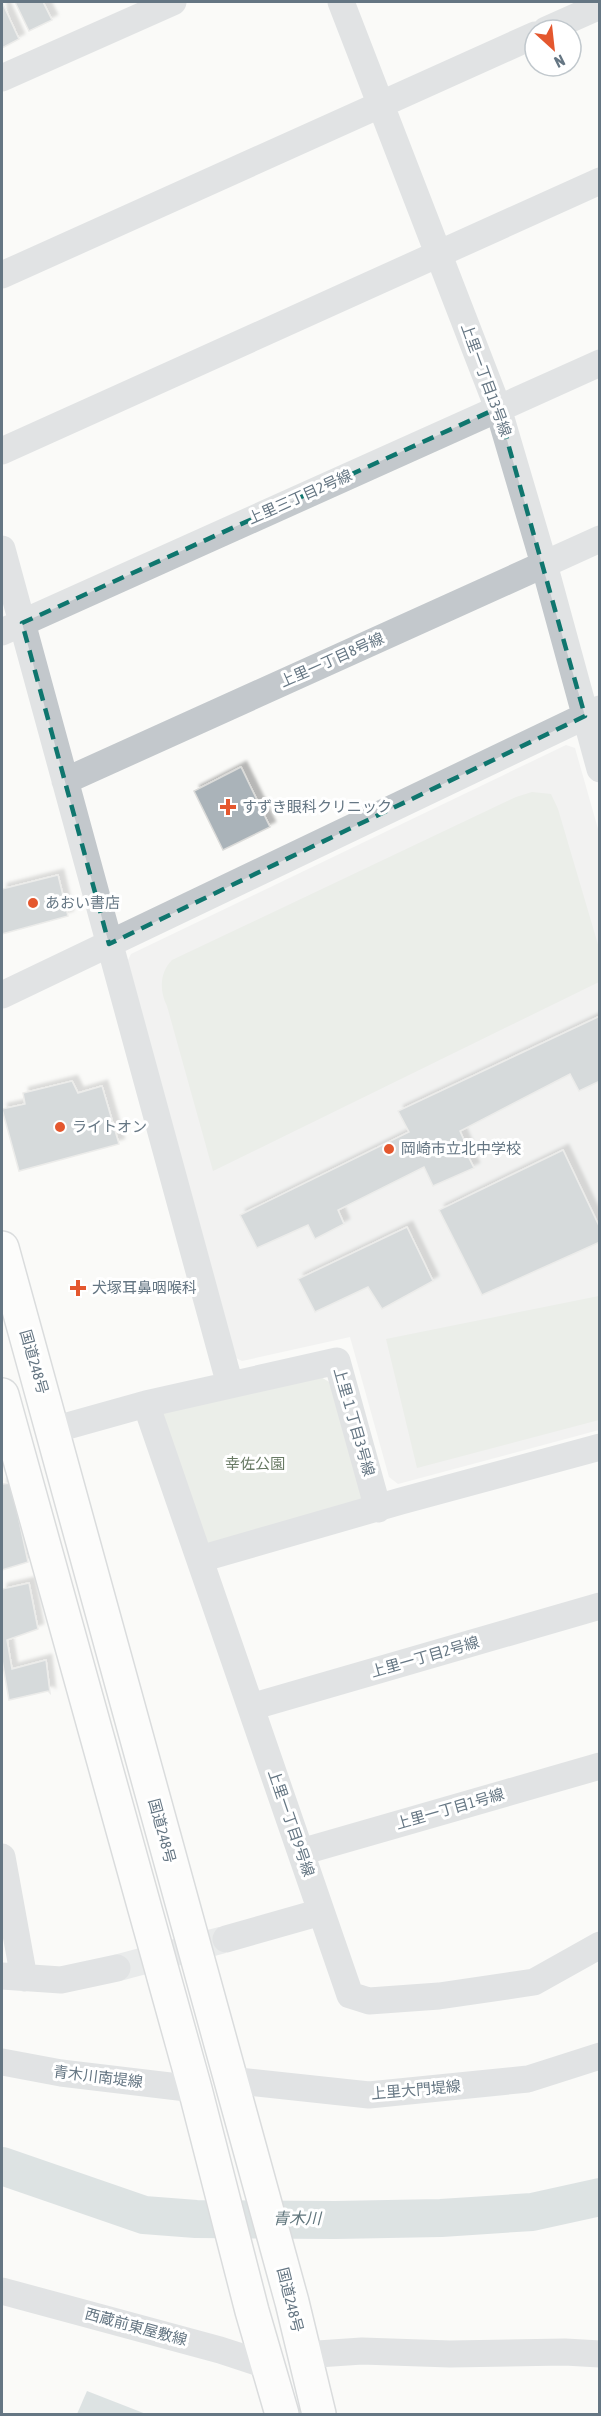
<svg xmlns="http://www.w3.org/2000/svg" width="601" height="2416" font-family="'Asap Condensed','Noto Sans JP',sans-serif">
<style>
.built{fill:#e8e9e9}
.green{fill:#dadfd7}
.water{fill:#bbc7cb}
.lines{fill:none;stroke-linecap:round;stroke-linejoin:round}
.river{stroke:#bbc7cb;stroke-width:38}
.building{fill:#aab3b9;stroke:#dcdcda;stroke-width:1.5;filter:url(#shadow)}
.minor-tunnel{stroke:#d5d9db;stroke-width:27;stroke-dasharray:27 14;stroke-linecap:butt}
.highway-casing{stroke:#b4b9bd;stroke-width:36}
.minor{stroke:#c3c8cc;stroke-width:27}
.highway{stroke:#fff;stroke-width:33}
.marked{fill:none;stroke:#0f766e;stroke-width:4.5;stroke-dasharray:12 8;stroke-linejoin:round}
.poi-dot{fill:#e4572e;stroke:#fff;stroke-width:2}
.labels{text-anchor:middle;stroke-width:6;stroke-linejoin:round;paint-order:stroke}
.street-label{font-size:15px;fill:#657683;stroke:#fff}
.poi-label{font-size:15px;fill:#657683;stroke:#fff;text-anchor:start}
.park-label{font-size:15px;fill:#687a64;stroke:#fff}
.water-label{font-size:16px;font-style:italic;fill:#60757c;stroke:#fff}
</style>
<defs>
<filter id="shadow"><feDropShadow dx="5.5" dy="-5.5" stdDeviation="1.5" flood-color="#0004"/></filter>
</defs>
<rect width="100%" height="100%" fill="#fafaf8"/>
<path class="built" d="M 566,745 L 575,748 L 600,836 L 599,1430 L 398,1484 L 389,1477 L 350,1337 L 242,1361 L 234,1357 L 127,962 L 131,954 Z"/>
<path class="green" d="M 532,792 L 551,794 L 558,809 L 599,948 L 599,982 L 213,1171 L 167,1006 C 159,990 160,972 172,960 L 516,797 Z
M 599,1296 L 599,1420 L 417,1468 L 386,1339 Z
M 319,1376 L 331,1383 L 364,1502 L 206,1546 L 161,1417 L 164,1411 Z"/>
<path class="water" d="M 87,2391 L 146,2414 L 77,2414 Z"/>
<g class="lines">
<path class="river" d="M 2,2166 L 144,2215 L 196,2219 L 335,2220 L 441,2218 L 532,2212 L 600,2197"/>
</g>
<path class="building" d="M 2,2 L 19,39 L 2,48 Z
M 15,2 L 43,2 L 52,20 L 29,31 Z
M 241,767 L 270,827 L 223,850 L 194,791 Z
M 58,875 L 68,916 L 2,934 L 2,889 Z
M 600,1016 L 600,1081 L 579,1091 L 570,1074 L 460,1131 L 467,1147 L 464,1148 L 474,1168 L 433,1186 L 424,1167 L 338,1210 L 344,1224 L 315,1239 L 308,1225 L 257,1248 L 240,1215 L 409,1132 L 398,1111 Z
M 72,1081 L 78,1093 L 102,1086 L 119,1144 L 19,1171 L 2,1109 L 25,1104 L 23,1093 Z
M 563,1150 L 600,1228 L 600,1242 L 482,1295 L 439,1210 Z
M 407,1227 L 433,1281 L 382,1309 L 368,1287 L 315,1312 L 298,1279 Z
M 11,1483 L 28,1562 L 2,1570 L 2,1484 Z
M 29,1583 L 38,1629 L 7,1640 L 12,1669 L 46,1660 L 50,1693 L 48,1691 L 9,1700 L 2,1660 L 2,1589 Z"/>
<g class="lines">
<path class="minor-tunnel" d="M 117,1968 L 226,1939"/>
<defs>
<path id="highway" d="M 2,1248 L 292,2302 L 319,2414
M 2,1395 L 195,2089 L 252,2311 L 282,2414"/>
</defs>
<use href="#highway" class="highway-casing"/>
<path class="minor" d="M 341,2 L 498,408 L 544,564 L 600,769
M 546,30 L 600,6
M 2,78 L 173,2
M 2,275 L 535,35
M 2,451 L 600,181
M 2,549 L 230,1385
M 2,632 L 600,363
M 65,781 L 600,539
M 2,995 L 600,709
M 146,1404 L 350,1995 L 369,2001 L 439,1996 L 534,1982 L 600,1945
M 53,1430 L 146,1404 L 337,1361 L 378,1509
M 200,1559 L 401,1501 L 600,1447
M 251,1707 L 600,1606
M 301,1852 L 600,1766
M 2,1857 L 24,1978
M 226,1939 L 321,1912
M 2,1976 L 61,1980 L 117,1968
M 2,2062 L 61,2073 L 195,2089
M 229,2080 L 369,2095 L 528,2079 L 600,2056
M 2,2291 L 220,2350 L 269,2366
M 303,2355 L 362,2351 L 450,2354 L 565,2352 L 600,2354"/>
<use href="#highway" class="highway"/>
</g>
<path d="M0 0H601V2416H0ZM 498,408 L 585,716 L 109,944 L 22,623 Z" fill="#fafaf8" fill-opacity=".55" fill-rule="evenodd"/>
<path class="marked" d="M 498,408 L 585,716 L 109,944 L 22,623 Z"/>
<g class="poi-dot">
<path d="M225 798h6v6h6v6h-6v6h-6v-6h-6v-6h6z"/>
<circle cx="33" cy="903" r="6"/>
<circle cx="60" cy="1127" r="6"/>
<circle cx="389" cy="1149" r="6"/>
<path d="M75 1279h6v6h6v6h-6v6h-6v-6h-6v-6h6z"/>
</g>
<g class="labels">
<g class="street-label">
<text transform="translate(486 380) rotate(70)" y="5">上里一丁目13号線</text>
<text transform="translate(300 497) rotate(-24)" y="5">上里三丁目2号線</text>
<text transform="translate(332 660) rotate(-24)" y="5">上里一丁目8号線</text>
<text transform="translate(34 1362) rotate(74)" y="5">国道248号</text>
<text transform="translate(354 1422) rotate(74)" y="5">上里１丁目3号線</text>
<text transform="translate(425 1657) rotate(-16)" y="5">上里一丁目2号線</text>
<text transform="translate(450 1809) rotate(-16)" y="5">上里一丁目1号線</text>
<text transform="translate(291 1823) rotate(71)" y="5">上里一丁目9号線</text>
<text transform="translate(162 1831) rotate(75)" y="5">国道248号</text>
<text transform="translate(98 2077) rotate(7)" y="5">青木川南堤線</text>
<text transform="translate(416 2090) rotate(-5)" y="5">上里大門堤線</text>
<text transform="translate(290 2300) rotate(76)" y="5">国道248号</text>
<text transform="translate(136 2327) rotate(15)" y="5">西蔵前東屋敷線</text>
</g>
<g class="poi-label">
<text x="242" y="812">すずき眼科クリニック</text>
<text x="45" y="908">あおい書店</text>
<text x="72" y="1132">ライトオン</text>
<text x="401" y="1154">岡崎市立北中学校</text>
<text x="92" y="1293">犬塚耳鼻咽喉科</text>
</g>
<g class="park-label">
<text x="255" y="1469">幸佐公園</text>
</g>
<g class="water-label">
<text x="297" y="2224">青木川</text>
</g>
</g>
<rect width="601" height="2416" fill="none" stroke="#657683" stroke-width="6"/>
<g transform="translate(553 48) rotate(153)"><circle r="28" fill="#ffffff" stroke="#c1c8cd" stroke-width="1.5"/>
<path d="M0-4.5L10 22L0 15L-10 22Z" fill="#e4572e"/>
<text y="-9" font-size="16" font-weight="bold" text-anchor="middle" fill="#657683">N</text>
</g>
</svg>
